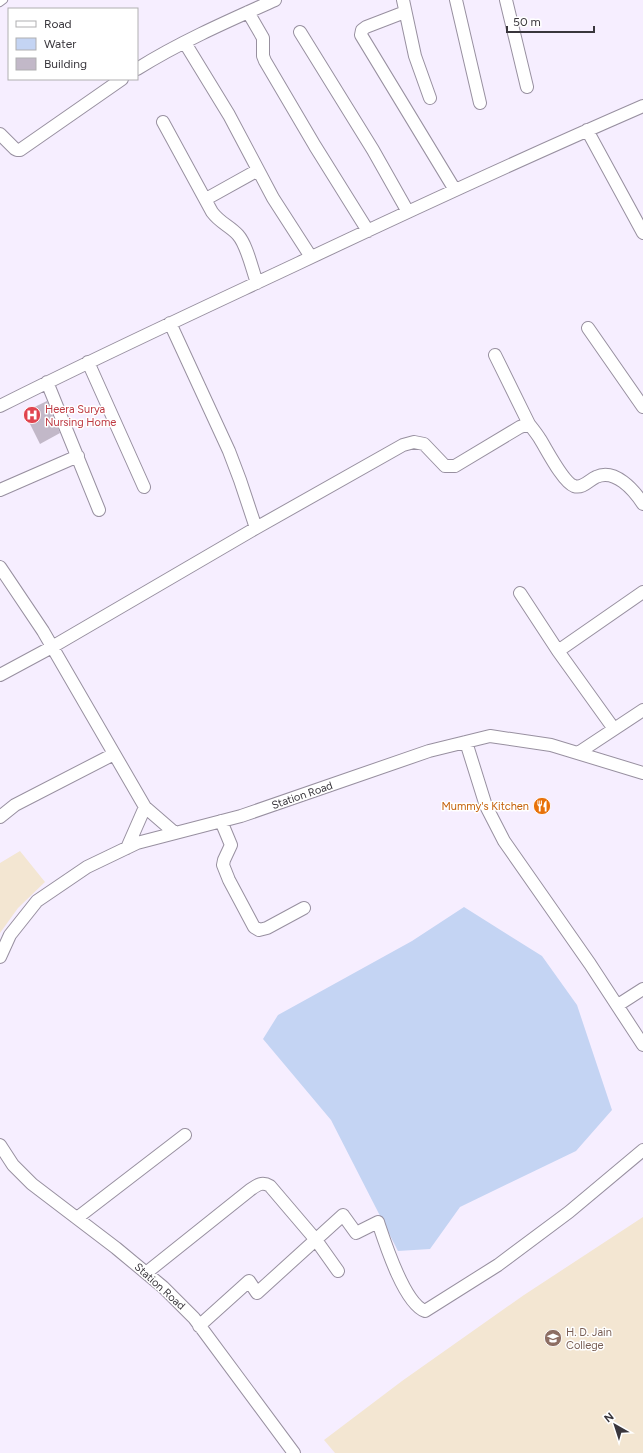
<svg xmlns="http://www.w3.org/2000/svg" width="643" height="1453" font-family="Figtree,sans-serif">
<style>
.education{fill:#f3e6d2}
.water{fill:#c4d4f3}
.building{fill:#c2b8c8}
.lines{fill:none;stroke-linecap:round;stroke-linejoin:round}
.service-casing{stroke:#9890a0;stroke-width:8}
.minor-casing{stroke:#9890a0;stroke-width:14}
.service{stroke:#fff;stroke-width:6}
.minor{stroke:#fff;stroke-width:12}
.labels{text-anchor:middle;stroke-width:3;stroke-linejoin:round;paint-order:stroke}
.health-label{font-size:11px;fill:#be3a42;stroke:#fff;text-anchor:start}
.street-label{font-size:11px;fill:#39363c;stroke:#fff}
.food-label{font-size:11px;fill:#c56008;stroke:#fff;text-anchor:end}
.education-label{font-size:11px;fill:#785e54;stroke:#fff;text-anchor:start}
</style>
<rect width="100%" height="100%" fill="#f6eeff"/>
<path class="education" d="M 20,851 L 45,882 L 18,908 L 0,933 L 0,863 Z
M 643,1217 L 643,1453 L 335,1453 L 324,1440 L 402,1381 L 524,1295 Z"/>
<path class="water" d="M 464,907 L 542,956 L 577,1005 L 612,1110 L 576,1151 L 460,1207 L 430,1249 L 398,1251 L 331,1120 L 263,1039 L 278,1015 L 412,941 Z"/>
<path class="building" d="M 47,401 L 60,433 L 40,444 L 24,412 Z"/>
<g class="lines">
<defs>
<path id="service" d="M 0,3 L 4,0"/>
<path id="minor" d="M 403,0 L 415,56 L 430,98
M 456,0 L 480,103
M 506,0 L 527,87
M 248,12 L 263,38 L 263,56 L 265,61 L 315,146 L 368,231
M 405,12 L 366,27 L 362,30 L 361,35 L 455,190
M 300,32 L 373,150 L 408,212
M 185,43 L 229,115 L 273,198 L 311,257
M 137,69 C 180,42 228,21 275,0
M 163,122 L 212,212 C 220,223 230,226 238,235 C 247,245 252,269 257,283
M 587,130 L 643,233
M 0,134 L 15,149 L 17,150 L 20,150 L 122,79
M 206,199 L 258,170
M 170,323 L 229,451 L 240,480 L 256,528
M 588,328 L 643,407
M 495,355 L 529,424
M 88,362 L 144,487
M 47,382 L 99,510
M 0,406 C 99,356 199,310 299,263 C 413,209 528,156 643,106
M 0,490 L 78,456
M 0,567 L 43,631 L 145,807 L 175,833
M 520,593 L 558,651 L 614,729
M 558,651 L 643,592
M 0,675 L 52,647 L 256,528 L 403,445 L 414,442 L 424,444 L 445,466 L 455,466 L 520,427 L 529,424 C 533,429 537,434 540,439 C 547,450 563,482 574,486 C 583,489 589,480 596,477 C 615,468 634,490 643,504
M 466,742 L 486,806 L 504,841 L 590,964 L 643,1045
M 578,753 L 643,710
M 0,817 L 15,805 L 114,754
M 221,821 L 231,845 L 224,860 L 223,865 L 229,880 L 254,927 L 259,930 L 267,928 L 304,908
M 127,848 L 145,807
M 0,957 L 10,935 L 37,901 L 87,867 L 137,843 L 241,816 L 429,751 L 490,736 L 551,745 L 643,773
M 618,1005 L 643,989
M 0,1145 L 13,1165 L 32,1184 L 116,1248 L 163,1287 L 194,1318 L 294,1453
M 77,1218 L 185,1135
M 146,1273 L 250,1190 C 257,1185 262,1181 270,1186 L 316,1240 L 338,1271
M 199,1326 L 249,1281 L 257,1293 L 343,1215 L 356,1233 L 378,1222 C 385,1243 404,1303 425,1311 L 498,1265 L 569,1212 L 643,1150"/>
</defs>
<use href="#service" class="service-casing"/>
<use href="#minor" class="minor-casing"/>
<use href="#service" class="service"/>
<use href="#minor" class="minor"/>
</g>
<defs>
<symbol id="hospital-disc" viewBox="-11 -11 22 22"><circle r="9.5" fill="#e0444e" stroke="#fff"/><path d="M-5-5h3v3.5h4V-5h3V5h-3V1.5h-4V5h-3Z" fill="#fff"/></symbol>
<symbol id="restaurant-disc" viewBox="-11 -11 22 22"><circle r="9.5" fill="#e8710a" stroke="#fff"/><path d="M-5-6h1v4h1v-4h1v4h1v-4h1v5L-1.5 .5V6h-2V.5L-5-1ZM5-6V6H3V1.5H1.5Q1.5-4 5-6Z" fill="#fff"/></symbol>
<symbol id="university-disc" viewBox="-11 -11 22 22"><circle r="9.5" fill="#8d6e63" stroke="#fff"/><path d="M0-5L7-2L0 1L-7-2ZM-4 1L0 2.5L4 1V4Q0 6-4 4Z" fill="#fff"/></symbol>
</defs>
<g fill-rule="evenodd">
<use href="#hospital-disc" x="22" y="405" width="20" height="20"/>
<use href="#restaurant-disc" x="532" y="796" width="20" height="20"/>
<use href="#university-disc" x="543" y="1328" width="20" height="20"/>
</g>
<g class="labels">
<g class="health-label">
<text x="45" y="413">Heera Surya<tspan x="45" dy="13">Nursing Home</tspan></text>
</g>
<g class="street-label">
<text transform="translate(302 795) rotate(-19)" y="4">Station Road</text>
<text transform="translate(160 1286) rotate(42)" y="4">Station Road</text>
</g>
<g class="food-label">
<text x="529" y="810">Mummy's Kitchen</text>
</g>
<g class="education-label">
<text x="566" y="1336">H. D. Jain<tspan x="566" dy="13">College</tspan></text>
</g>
</g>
<rect x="8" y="8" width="130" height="72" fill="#ffffff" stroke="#b0afb1"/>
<rect x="16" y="21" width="20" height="6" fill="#ffffff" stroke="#b0afb1"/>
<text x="44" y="28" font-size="12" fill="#39363c">Road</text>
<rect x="16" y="38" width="20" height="12" fill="#c4d4f3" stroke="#b0afb1"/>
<text x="44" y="48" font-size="12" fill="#39363c">Water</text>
<rect x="16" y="58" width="20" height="12" fill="#c2b8c8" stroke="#b0afb1"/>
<text x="44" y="68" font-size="12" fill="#39363c">Building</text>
<g transform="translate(615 1425) rotate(321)" stroke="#ffffff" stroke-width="3" paint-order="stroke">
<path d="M0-3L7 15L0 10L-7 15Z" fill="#39363c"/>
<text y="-6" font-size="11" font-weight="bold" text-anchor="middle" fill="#39363c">N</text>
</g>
<path d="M507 26v6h87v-6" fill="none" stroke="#39363c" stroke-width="2"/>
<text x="513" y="26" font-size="12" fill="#39363c" stroke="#ffffff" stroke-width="3" paint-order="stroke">50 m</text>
</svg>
